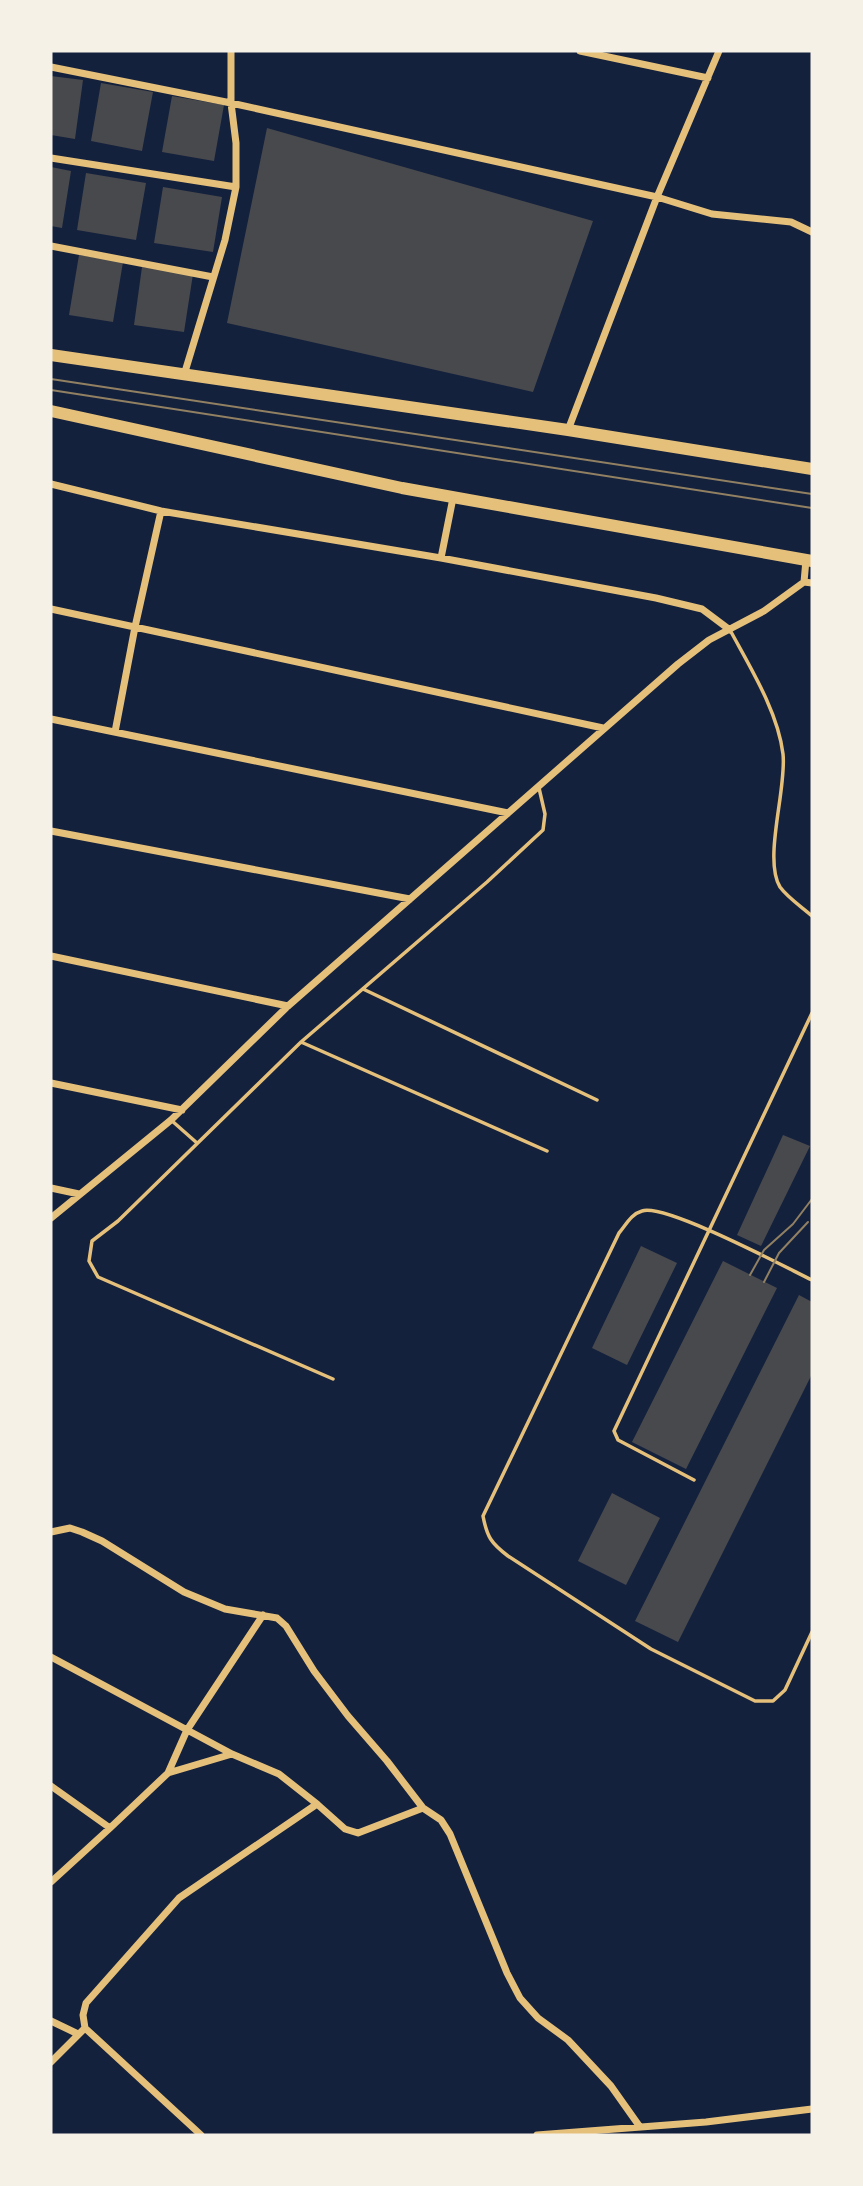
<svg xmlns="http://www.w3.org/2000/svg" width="863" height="2186" font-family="'Sofia Sans Condensed',sans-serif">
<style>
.building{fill:#48494c}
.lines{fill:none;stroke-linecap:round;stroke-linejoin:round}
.service{stroke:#e5c07b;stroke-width:3.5}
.minor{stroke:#e5c07b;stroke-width:7}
.primary{stroke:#e5c07b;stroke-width:12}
.tram{stroke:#918062;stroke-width:2}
</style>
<rect width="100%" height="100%" fill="#14213d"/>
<path class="building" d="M 51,76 L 83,80 L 75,139 L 51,135 Z
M 101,83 L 153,92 L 142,151 L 91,141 Z
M 172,96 L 224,105 L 214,161 L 162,152 Z
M 267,128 L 593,221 L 533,392 L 227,323 Z
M 51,167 L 71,171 L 62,228 L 51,226 Z
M 86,173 L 146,183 L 136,240 L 77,230 Z
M 163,187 L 222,197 L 213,252 L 154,243 Z
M 79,255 L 123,262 L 113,322 L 69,315 Z
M 142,267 L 193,274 L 184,332 L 134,325 Z
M 783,1135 L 810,1146 L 761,1246 L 737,1235 Z
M 641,1246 L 677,1263 L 627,1365 L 592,1348 Z
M 723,1261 L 777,1288 L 686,1469 L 632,1442 Z
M 799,1295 L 812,1302 L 812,1374 L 678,1642 L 635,1621 Z
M 612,1493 L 660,1518 L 626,1585 L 578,1561 Z"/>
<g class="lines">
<path class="service" d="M 730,630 C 750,667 778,712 783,754 C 787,788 763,859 780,887 C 788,898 802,907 812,916
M 363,989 L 597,1100
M 301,1042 L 547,1151
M 171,1120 L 197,1143
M 812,1280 C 785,1267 665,1203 642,1211 C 631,1214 626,1225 619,1233 L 483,1516 C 487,1537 491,1543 508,1556 L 651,1649 L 755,1701 L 773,1701 L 785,1690 L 812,1632
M 333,1379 L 98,1277 L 89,1261 L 92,1241 L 118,1221 L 301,1042 L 487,882 L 543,830 L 545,814 L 539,788
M 694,1480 L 618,1440 L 614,1431 L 812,1013"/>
<path class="minor" d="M 580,51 L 708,78
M 51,67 L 231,103 L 657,197 L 712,214 L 791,222 L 812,232
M 51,158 L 236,187
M 51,246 L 213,277
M 184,375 L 225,240 L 236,187 L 236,143 L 231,103 L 231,51
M 568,430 L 657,197 L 719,51
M 51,484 L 161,511 L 441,558 L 656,598 L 702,609 L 730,630
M 441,558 L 453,498
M 806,560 L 804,582 L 812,583
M 51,609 L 603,728
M 51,719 L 508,813
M 115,732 L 135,627 L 161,511
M 51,831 L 410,899
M 51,956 L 288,1006
M 51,1083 L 182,1110
M 51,1188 L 79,1194
M 51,1218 L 171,1120 L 288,1006 L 678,664 L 709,640 L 764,611 L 804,582
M 51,1532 L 70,1528 L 82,1532 L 102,1541 L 184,1592 L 225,1609 L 277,1618 L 286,1626 L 314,1671 L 348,1716 L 387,1761 L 423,1808
M 51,1657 L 232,1754 L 168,1773 L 110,1828 L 51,1786
M 168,1773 L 187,1730 L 263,1615
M 317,1804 L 345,1829 L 358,1833 L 423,1808 L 441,1820 L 450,1834 L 507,1973 L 520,1998 L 538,2018 L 568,2040 L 611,2086 L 640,2127
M 51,1882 L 110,1828
M 51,2021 L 78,2034
M 51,2062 L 85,2028
M 201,2135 L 85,2028 L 83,2015 L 86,2003 L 179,1898 L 317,1804 L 279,1774 L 232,1754
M 537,2135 L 706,2122 L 812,2109"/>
<path class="primary" d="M 51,355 L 568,430 L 812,469
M 51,411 L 402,488 L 812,561"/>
<path class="tram" d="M 51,379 L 812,494
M 51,390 L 812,508
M 750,1275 L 764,1250 L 793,1224 L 812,1199
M 764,1282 L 779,1253 L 808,1222"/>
</g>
<rect width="863" height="2186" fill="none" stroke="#f6f1e7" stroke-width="105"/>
</svg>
